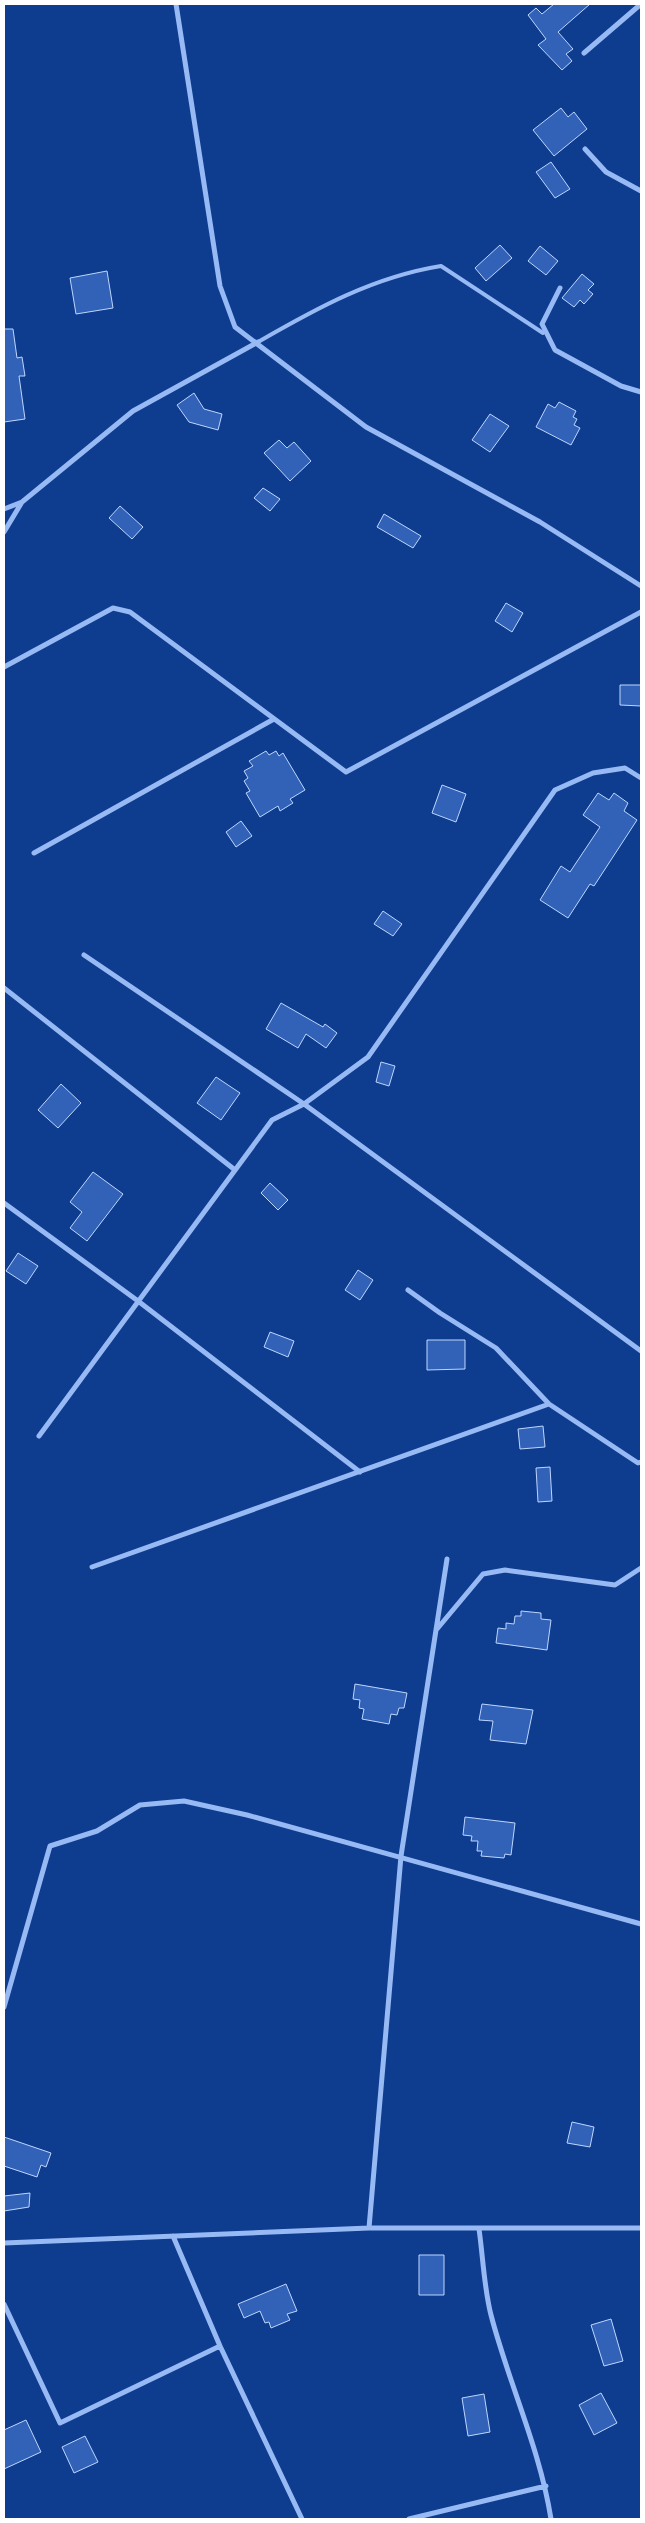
<svg xmlns="http://www.w3.org/2000/svg" width="645" height="2523" font-family="'Asap Condensed',sans-serif">
<style>
.building{fill:#3262b7;stroke:#bed6fe}
.lines{fill:none;stroke-linecap:round;stroke-linejoin:round}
.lane{stroke:#97b9f4;stroke-width:4}
.street{stroke:#97b9f4;stroke-width:5}
</style>
<rect width="100%" height="100%" fill="#0e3c8f"/>
<path class="building" d="M 554,4 L 590,4 L 558,32 L 573,49 L 566,54 L 572,61 L 562,70 L 538,45 L 546,39 L 528,15 L 536,8 L 542,14 Z
M 561,108 L 568,117 L 574,112 L 587,129 L 554,156 L 533,130 Z
M 551,162 L 570,189 L 555,198 L 536,172 Z
M 500,245 L 512,258 L 486,281 L 475,268 Z
M 540,246 L 558,261 L 546,275 L 528,261 Z
M 107,271 L 113,308 L 76,314 L 70,278 Z
M 582,274 L 594,284 L 588,290 L 593,294 L 584,304 L 580,300 L 574,307 L 562,298 Z
M 4,329 L 13,329 L 17,358 L 22,357 L 25,376 L 19,376 L 25,419 L 4,422 Z
M 194,393 L 204,409 L 222,414 L 218,430 L 189,422 L 177,405 Z
M 559,402 L 576,411 L 573,417 L 577,419 L 574,425 L 580,428 L 571,445 L 536,427 L 548,404 L 555,408 Z
M 490,414 L 509,426 L 490,452 L 472,440 Z
M 279,440 L 287,448 L 294,442 L 311,461 L 290,481 L 264,453 Z
M 263,488 L 280,499 L 270,511 L 254,498 Z
M 120,506 L 143,527 L 132,539 L 109,518 Z
M 384,514 L 421,536 L 413,548 L 377,527 Z
M 506,603 L 523,613 L 512,632 L 495,621 Z
M 620,685 L 641,685 L 641,706 L 620,705 Z
M 266,751 L 269,755 L 276,751 L 279,756 L 283,753 L 305,790 L 290,799 L 293,803 L 280,811 L 278,806 L 260,817 L 246,793 L 250,791 L 244,781 L 248,778 L 244,771 L 253,766 L 249,761 Z
M 442,785 L 466,794 L 456,822 L 432,813 Z
M 598,793 L 609,800 L 614,793 L 628,803 L 624,811 L 637,820 L 594,886 L 590,884 L 568,918 L 540,900 L 561,866 L 570,872 L 600,827 L 583,815 Z
M 241,821 L 252,836 L 236,847 L 226,832 Z
M 383,911 L 402,924 L 393,936 L 374,924 Z
M 281,1003 L 323,1027 L 325,1024 L 337,1033 L 326,1048 L 306,1034 L 298,1048 L 266,1029 Z
M 381,1062 L 395,1066 L 389,1086 L 376,1082 Z
M 216,1077 L 240,1093 L 221,1120 L 197,1103 Z
M 61,1084 L 81,1103 L 58,1128 L 38,1110 Z
M 93,1172 L 123,1194 L 87,1241 L 70,1228 L 82,1212 L 70,1202 Z
M 270,1183 L 288,1200 L 278,1210 L 261,1193 Z
M 18,1253 L 38,1266 L 26,1284 L 6,1271 Z
M 358,1270 L 373,1280 L 360,1300 L 345,1290 Z
M 270,1332 L 294,1341 L 288,1357 L 264,1347 Z
M 427,1340 L 465,1340 L 465,1369 L 427,1370 Z
M 543,1426 L 545,1447 L 520,1449 L 518,1429 Z
M 550,1467 L 552,1501 L 538,1502 L 536,1468 Z
M 521,1611 L 541,1613 L 541,1619 L 551,1620 L 547,1650 L 496,1643 L 498,1628 L 506,1629 L 506,1623 L 514,1624 L 515,1616 L 521,1616 Z
M 355,1684 L 407,1693 L 404,1708 L 399,1708 L 397,1715 L 391,1714 L 389,1724 L 362,1719 L 364,1709 L 359,1708 L 360,1700 L 353,1699 Z
M 482,1704 L 533,1710 L 526,1744 L 490,1740 L 493,1721 L 479,1720 Z
M 465,1817 L 515,1823 L 511,1855 L 505,1854 L 504,1858 L 481,1856 L 482,1851 L 477,1851 L 478,1841 L 471,1841 L 472,1836 L 463,1835 Z
M 572,2122 L 594,2127 L 590,2147 L 567,2143 Z
M 4,2137 L 51,2153 L 46,2167 L 41,2165 L 37,2177 L 4,2166 Z
M 30,2193 L 29,2207 L 4,2211 L 4,2196 Z
M 419,2255 L 444,2255 L 444,2295 L 419,2295 Z
M 286,2284 L 297,2311 L 287,2314 L 290,2320 L 271,2328 L 269,2322 L 265,2323 L 260,2311 L 244,2318 L 238,2304 Z
M 611,2319 L 623,2361 L 604,2366 L 591,2325 Z
M 601,2393 L 617,2423 L 594,2435 L 579,2405 Z
M 484,2394 L 490,2432 L 468,2436 L 462,2398 Z
M 26,2420 L 41,2452 L 4,2469 L 4,2430 Z
M 85,2436 L 98,2462 L 74,2473 L 62,2447 Z"/>
<g class="lines">
<path class="lane" d="M 258,342 C 317,308 373,277 441,266 L 543,333"/>
<path class="street" d="M 176,4 L 220,286 L 235,327 L 366,427 L 540,522 L 641,586
M 584,53 L 641,4
M 585,149 L 606,172 L 641,191
M 560,288 L 542,324 L 555,350 L 621,386 L 641,392
M 4,509 L 22,502
M 4,532 L 22,502 L 133,411 L 258,342
M 4,667 L 113,608 L 130,612 L 346,772 L 641,612
M 34,853 L 274,719
M 84,955 L 304,1104 L 641,1351
M 4,988 L 235,1170
M 4,1203 L 138,1301 L 360,1472
M 408,1290 L 440,1313 L 496,1348 L 549,1404 L 638,1463 L 641,1462
M 39,1436 L 272,1120 L 304,1104 L 368,1057 L 555,790 L 593,773 L 625,768 L 641,778
M 92,1567 L 549,1404
M 437,1629 L 483,1574 L 505,1570 L 615,1585 L 641,1568
M 4,2007 L 50,1846 L 97,1831 L 140,1805 L 184,1801 L 247,1815 L 641,1924
M 369,2228 L 401,1856 L 447,1559
M 479,2229 C 483,2257 484,2288 491,2315 C 509,2384 540,2449 551,2519
M 173,2236 L 220,2346 L 302,2519
M 4,2243 L 369,2228 L 641,2228
M 4,2304 L 60,2423 L 220,2346
M 409,2519 L 546,2486"/>
</g>
<rect width="645" height="2523" fill="none" stroke="#ffffff" stroke-width="10"/>
</svg>
